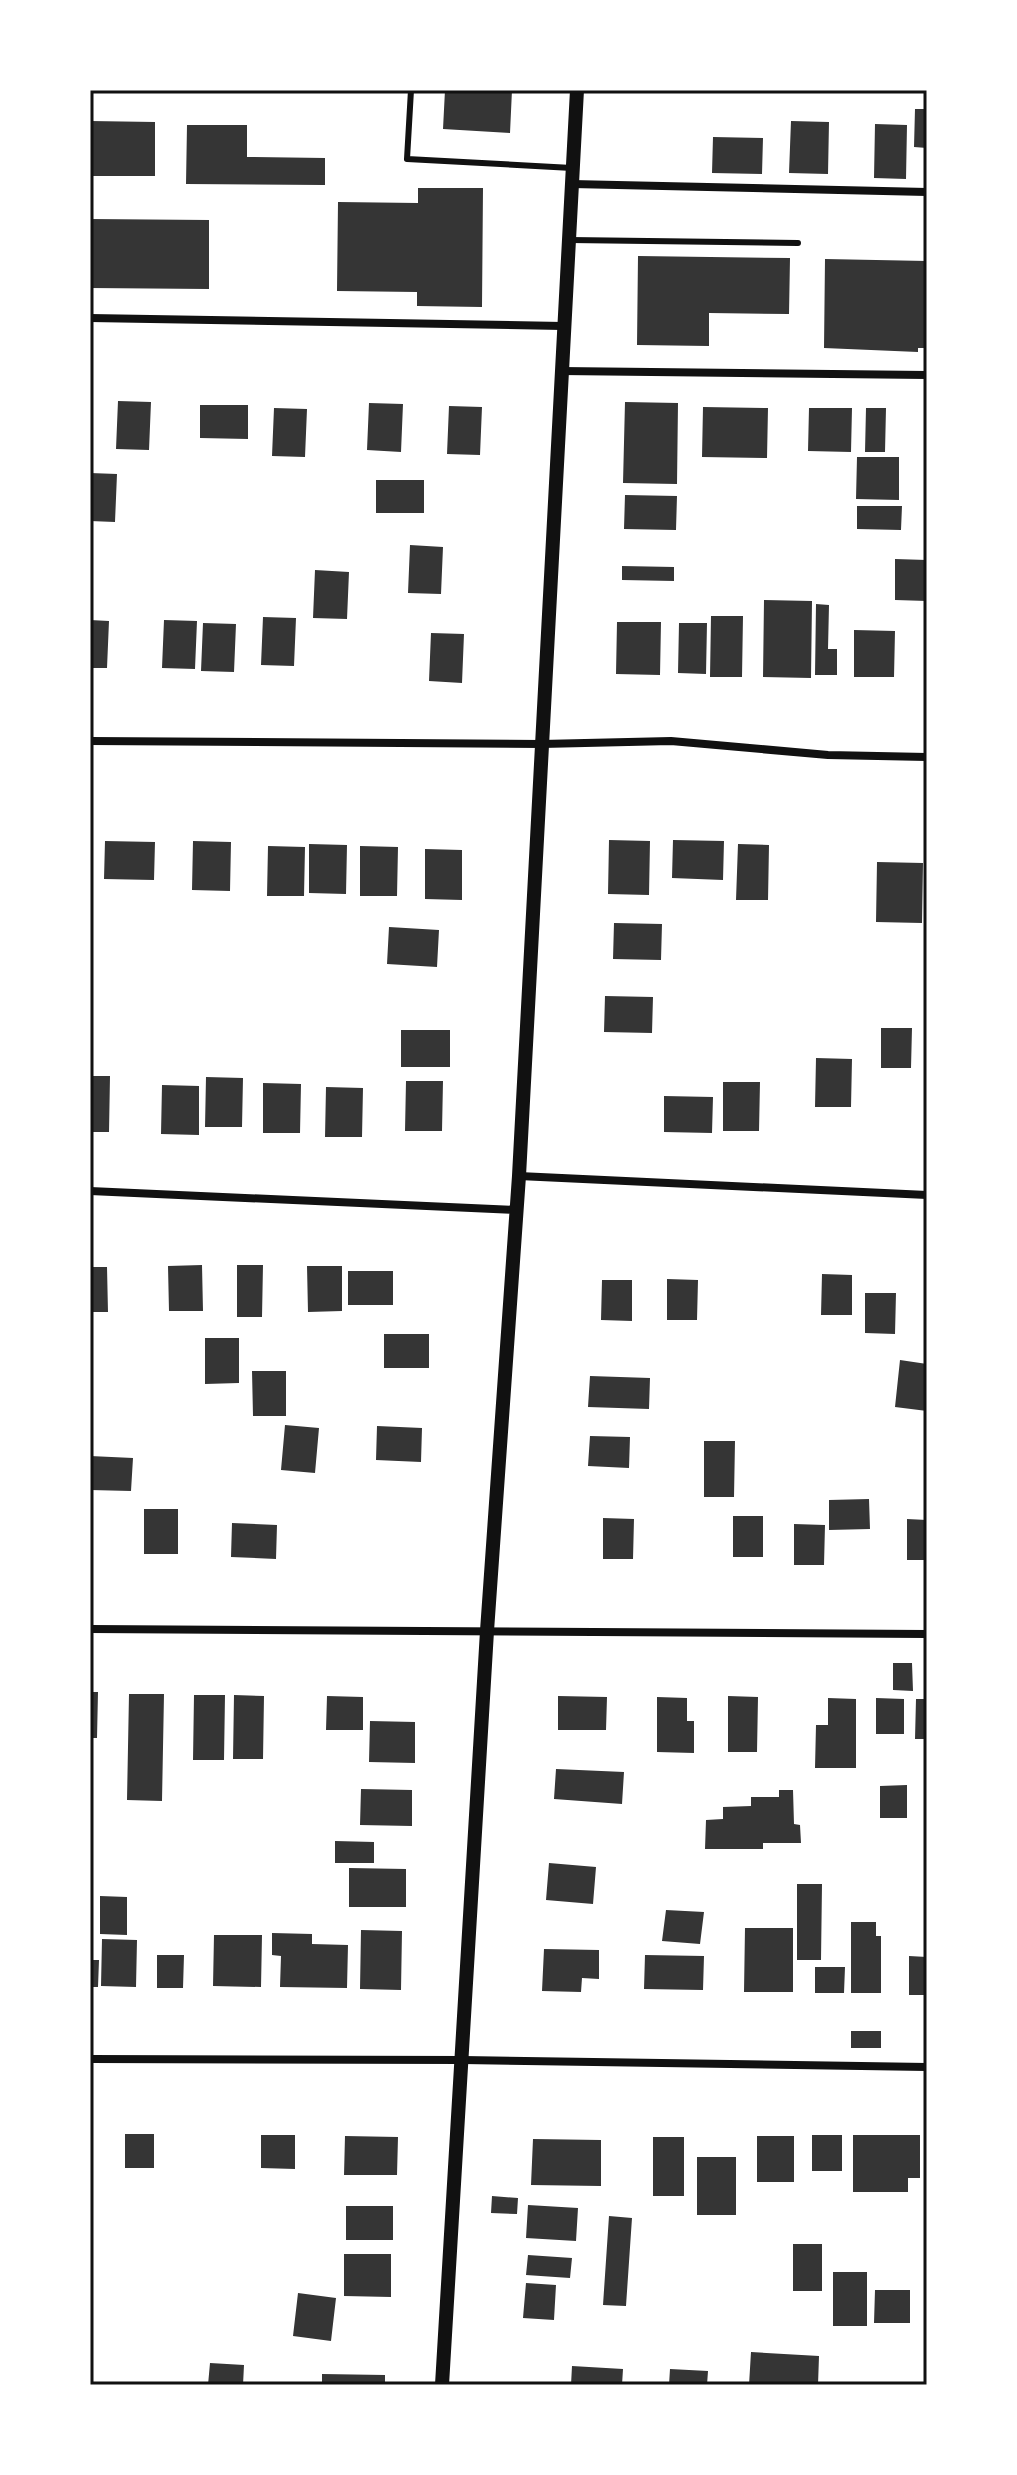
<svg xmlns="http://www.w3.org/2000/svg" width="1017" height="2475" font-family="Bitter,serif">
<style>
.building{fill:#353535}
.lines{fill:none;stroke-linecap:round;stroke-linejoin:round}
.service{stroke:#111;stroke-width:6}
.minor{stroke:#111;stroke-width:8}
.tertiary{stroke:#111;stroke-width:14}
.neatline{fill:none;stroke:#111;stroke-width:3}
</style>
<rect width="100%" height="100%" fill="#fff"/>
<path class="building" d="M 445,90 L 512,90 L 510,133 L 443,129 Z
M 915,109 L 927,109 L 927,148 L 914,147 Z
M 90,121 L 155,122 L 155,176 L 90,176 Z
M 791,121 L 829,122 L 828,174 L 789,173 Z
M 875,124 L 907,125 L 906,179 L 874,178 Z
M 187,125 L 247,125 L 247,157 L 325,158 L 325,185 L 186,184 Z
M 713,137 L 763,138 L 762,174 L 712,173 Z
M 418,188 L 483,188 L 482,307 L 417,306 L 417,292 L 337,291 L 338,202 L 418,203 Z
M 90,219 L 209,220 L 209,289 L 90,288 Z
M 638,256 L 790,258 L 789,314 L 709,313 L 709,346 L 637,345 Z
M 825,259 L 927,261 L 927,348 L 918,348 L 918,352 L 824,348 Z
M 118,401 L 151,402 L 149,450 L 116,449 Z
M 625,402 L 678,403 L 677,484 L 623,483 Z
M 369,403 L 403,404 L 401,452 L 367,450 Z
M 200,405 L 248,405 L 248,439 L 200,438 Z
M 449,406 L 482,407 L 480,455 L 447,454 Z
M 703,407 L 768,408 L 767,458 L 702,457 Z
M 274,408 L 307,409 L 305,457 L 272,456 Z
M 809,408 L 852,408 L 851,452 L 808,451 Z
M 866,408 L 886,408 L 885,452 L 865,452 Z
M 857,457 L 899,457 L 899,500 L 856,499 Z
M 90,473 L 117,474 L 115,522 L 90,521 Z
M 376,480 L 424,480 L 424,513 L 376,513 Z
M 625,495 L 677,496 L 676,530 L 624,529 Z
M 857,506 L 902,506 L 901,530 L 857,529 Z
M 410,545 L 443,547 L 441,594 L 408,593 Z
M 895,559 L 927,560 L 927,601 L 895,600 Z
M 622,566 L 674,567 L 674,581 L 622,580 Z
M 315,570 L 349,572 L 347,619 L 313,618 Z
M 764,600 L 812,601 L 811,678 L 763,677 Z
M 816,604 L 829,605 L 828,649 L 837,649 L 837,675 L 815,675 Z
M 711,616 L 743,616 L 742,677 L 710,677 Z
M 263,617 L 296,618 L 294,666 L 261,665 Z
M 90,620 L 109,621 L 107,668 L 90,668 Z
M 164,620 L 197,621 L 195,669 L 162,668 Z
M 617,622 L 661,622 L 660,675 L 616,674 Z
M 203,623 L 236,624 L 234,672 L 201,671 Z
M 679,623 L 707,623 L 706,674 L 678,673 Z
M 854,630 L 895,631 L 894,677 L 854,677 Z
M 431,633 L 464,634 L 462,683 L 429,681 Z
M 609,840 L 650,841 L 649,895 L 608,894 Z
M 673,840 L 724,841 L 723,880 L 672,878 Z
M 105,841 L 155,842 L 154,880 L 104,879 Z
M 193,841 L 231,842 L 230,891 L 192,890 Z
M 309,844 L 347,845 L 346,894 L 309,893 Z
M 738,844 L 769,845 L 768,900 L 736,900 Z
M 268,846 L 305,847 L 304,896 L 267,896 Z
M 360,846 L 398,847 L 397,896 L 360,896 Z
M 425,849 L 462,850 L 462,900 L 425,899 Z
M 877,862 L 923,863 L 922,923 L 876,922 Z
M 614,923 L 662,924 L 661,960 L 613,959 Z
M 389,927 L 439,930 L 437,967 L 387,964 Z
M 605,996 L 653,997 L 652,1033 L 604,1032 Z
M 881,1028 L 912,1028 L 911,1068 L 881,1068 Z
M 401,1030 L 450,1030 L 450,1067 L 401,1067 Z
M 816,1058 L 852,1059 L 851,1107 L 815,1107 Z
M 90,1076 L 110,1076 L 109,1132 L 90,1132 Z
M 206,1077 L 243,1078 L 242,1127 L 205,1127 Z
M 406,1081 L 443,1081 L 442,1131 L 405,1131 Z
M 723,1082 L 760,1082 L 759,1131 L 723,1131 Z
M 263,1083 L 301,1084 L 300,1133 L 263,1133 Z
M 162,1085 L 199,1086 L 199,1135 L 161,1134 Z
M 326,1087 L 363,1088 L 362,1137 L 325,1137 Z
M 664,1096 L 713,1097 L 712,1133 L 664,1132 Z
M 202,1265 L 203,1311 L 169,1311 L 168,1266 Z
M 237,1265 L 263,1265 L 262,1317 L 237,1317 Z
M 307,1266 L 342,1266 L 342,1311 L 308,1312 Z
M 90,1267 L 107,1267 L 108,1312 L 90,1312 Z
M 348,1271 L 393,1271 L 393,1305 L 348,1305 Z
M 822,1274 L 852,1275 L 852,1315 L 821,1315 Z
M 667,1279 L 698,1280 L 697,1320 L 667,1320 Z
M 602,1280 L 632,1280 L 632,1321 L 601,1320 Z
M 865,1293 L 896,1293 L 895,1334 L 865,1333 Z
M 384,1334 L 429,1334 L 429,1368 L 384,1368 Z
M 205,1338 L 239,1338 L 239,1383 L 205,1384 Z
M 900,1360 L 927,1364 L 927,1411 L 895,1407 Z
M 252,1371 L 286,1371 L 286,1416 L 253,1416 Z
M 590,1376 L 650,1378 L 649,1409 L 588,1407 Z
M 285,1425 L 319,1428 L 315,1473 L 281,1470 Z
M 377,1426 L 422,1428 L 421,1462 L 376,1460 Z
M 590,1436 L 630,1437 L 629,1468 L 588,1466 Z
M 704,1441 L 735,1441 L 734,1497 L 704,1497 Z
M 90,1456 L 133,1458 L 131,1491 L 90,1490 Z
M 869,1499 L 870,1529 L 829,1530 L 829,1500 Z
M 144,1509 L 178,1509 L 178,1554 L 144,1554 Z
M 733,1516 L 763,1516 L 763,1557 L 733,1557 Z
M 603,1518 L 634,1519 L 633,1559 L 603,1559 Z
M 907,1519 L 927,1520 L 927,1560 L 907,1560 Z
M 232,1523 L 277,1525 L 276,1559 L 231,1557 Z
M 794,1524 L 825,1525 L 824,1565 L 794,1565 Z
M 893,1663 L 912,1663 L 913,1691 L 893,1690 Z
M 90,1692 L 98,1692 L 97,1738 L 90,1738 Z
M 129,1694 L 164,1694 L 162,1801 L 127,1800 Z
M 194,1695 L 225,1695 L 224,1760 L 193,1760 Z
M 234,1695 L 264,1696 L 263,1759 L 233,1759 Z
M 327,1696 L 363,1697 L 363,1730 L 326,1730 Z
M 558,1696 L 607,1697 L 606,1730 L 558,1730 Z
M 728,1696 L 758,1697 L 757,1752 L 728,1752 Z
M 657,1697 L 687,1698 L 687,1721 L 694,1721 L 694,1753 L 657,1752 Z
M 828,1698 L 856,1699 L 856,1768 L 815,1768 L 816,1725 L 828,1725 Z
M 876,1698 L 904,1699 L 904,1734 L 876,1734 Z
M 916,1699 L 927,1699 L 927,1739 L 915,1739 Z
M 370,1721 L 415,1722 L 415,1763 L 369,1762 Z
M 556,1769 L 624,1772 L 622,1804 L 554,1799 Z
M 907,1785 L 907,1818 L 880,1818 L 880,1786 Z
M 361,1789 L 412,1790 L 412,1826 L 360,1825 Z
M 779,1790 L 793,1790 L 794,1824 L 800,1825 L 801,1843 L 763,1843 L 763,1849 L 705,1849 L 706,1820 L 723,1819 L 723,1807 L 751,1806 L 751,1797 L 779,1797 Z
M 335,1841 L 374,1842 L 374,1863 L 335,1863 Z
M 549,1863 L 596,1867 L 593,1904 L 546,1900 Z
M 349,1868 L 406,1869 L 406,1907 L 349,1907 Z
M 797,1884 L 822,1884 L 821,1960 L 797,1960 Z
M 100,1896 L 127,1897 L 127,1935 L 100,1934 Z
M 666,1910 L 704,1912 L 700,1944 L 662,1941 Z
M 851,1922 L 876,1922 L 876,1936 L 881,1936 L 881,1993 L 851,1993 Z
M 745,1928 L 793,1928 L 793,1992 L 744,1992 Z
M 361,1930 L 402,1931 L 401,1990 L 360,1989 Z
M 272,1933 L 312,1934 L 312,1944 L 348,1945 L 347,1988 L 280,1987 L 281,1956 L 272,1955 Z
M 214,1935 L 262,1935 L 261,1987 L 213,1986 Z
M 102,1939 L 137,1940 L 136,1987 L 101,1986 Z
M 544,1949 L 599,1950 L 599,1979 L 582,1978 L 581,1992 L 542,1991 Z
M 157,1955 L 184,1955 L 183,1988 L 157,1988 Z
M 645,1955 L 704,1956 L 703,1990 L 644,1989 Z
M 909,1956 L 927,1957 L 927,1995 L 909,1995 Z
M 90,1960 L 99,1960 L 98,1987 L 90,1987 Z
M 815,1967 L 845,1967 L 844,1993 L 815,1993 Z
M 851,2031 L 881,2031 L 881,2048 L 851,2048 Z
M 125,2134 L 154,2134 L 154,2168 L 125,2168 Z
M 261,2135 L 295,2135 L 295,2169 L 261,2168 Z
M 812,2135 L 842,2135 L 842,2171 L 812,2171 Z
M 853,2135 L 920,2135 L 920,2178 L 908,2178 L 908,2192 L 853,2192 Z
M 345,2136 L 398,2137 L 397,2175 L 344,2175 Z
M 757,2136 L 794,2136 L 794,2182 L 757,2182 Z
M 653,2137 L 684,2137 L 684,2196 L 653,2196 Z
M 533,2139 L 601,2140 L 601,2186 L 531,2185 Z
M 697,2157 L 736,2157 L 736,2215 L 697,2215 Z
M 492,2196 L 518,2198 L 517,2214 L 491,2213 Z
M 528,2205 L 578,2208 L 576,2241 L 526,2238 Z
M 346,2206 L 393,2206 L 393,2240 L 346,2240 Z
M 609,2216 L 632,2218 L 626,2306 L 603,2305 Z
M 793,2244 L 822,2244 L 822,2291 L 793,2291 Z
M 344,2254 L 391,2254 L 391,2297 L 344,2296 Z
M 528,2255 L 572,2258 L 570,2278 L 526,2275 Z
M 833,2272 L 867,2272 L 867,2326 L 833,2326 Z
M 526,2283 L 556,2285 L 554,2320 L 523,2318 Z
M 875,2290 L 910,2290 L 910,2323 L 874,2323 Z
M 298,2293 L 336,2298 L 331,2341 L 293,2336 Z
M 751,2352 L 819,2356 L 818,2385 L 749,2385 Z
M 210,2363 L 244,2365 L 243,2385 L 208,2385 Z
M 572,2366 L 623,2369 L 622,2385 L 571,2385 Z
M 670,2369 L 708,2371 L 707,2385 L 669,2385 Z
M 322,2374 L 385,2375 L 385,2385 L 322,2385 Z"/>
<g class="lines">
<path class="service" d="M 411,90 L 407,159 L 572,168
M 570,240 L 798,243"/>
<path class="minor" d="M 572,184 L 927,192
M 90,318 L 563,326
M 561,371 L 927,375
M 90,741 L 542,744 L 671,741 L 828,755 L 927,757
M 519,1176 L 927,1195
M 90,1191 L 517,1210
M 90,1629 L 927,1634
M 90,2059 L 463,2060 L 927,2067"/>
<path class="tertiary" d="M 442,2385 L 487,1631 L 519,1176 L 577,90"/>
</g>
<rect width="1017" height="2475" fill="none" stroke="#ffffff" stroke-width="184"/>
<rect x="92" y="92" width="833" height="2291" class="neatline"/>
</svg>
